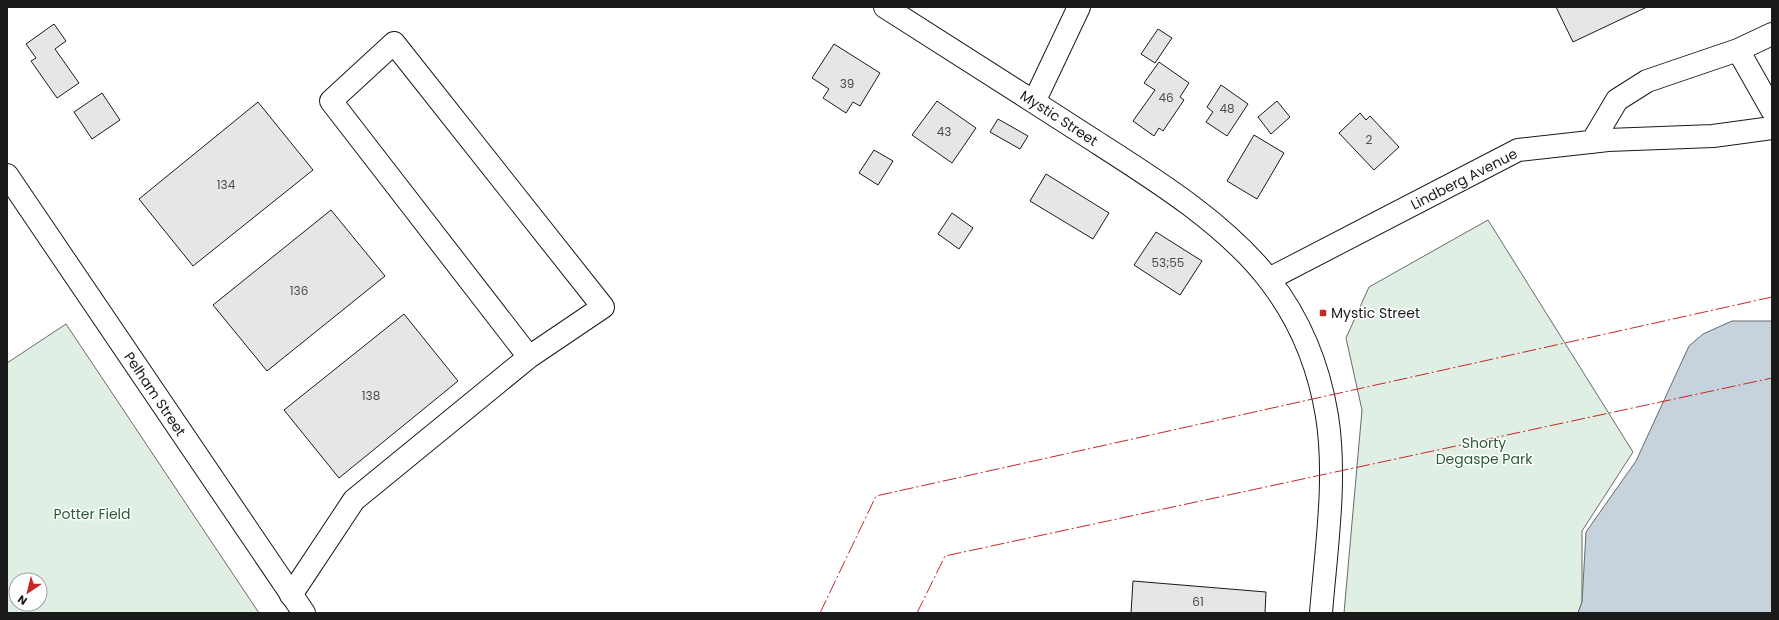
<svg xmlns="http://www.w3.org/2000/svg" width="1779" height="620" font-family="Poppins,sans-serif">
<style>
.green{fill:#e0efe3;stroke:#6a6a6a;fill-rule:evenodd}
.water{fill:#c6d2dc;stroke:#6a6a6a}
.building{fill:#e6e6e6;stroke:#1a1a1a}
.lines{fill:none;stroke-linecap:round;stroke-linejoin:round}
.minor-casing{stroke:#1a1a1a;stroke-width:24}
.major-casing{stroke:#1a1a1a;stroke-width:24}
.minor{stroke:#fff;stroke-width:22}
.major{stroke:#fff;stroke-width:22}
.power{stroke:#c62828;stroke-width:1;stroke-dasharray:14 3 2 3;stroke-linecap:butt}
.poi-dot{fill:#c62828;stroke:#fff;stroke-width:1.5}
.labels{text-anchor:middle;stroke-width:3;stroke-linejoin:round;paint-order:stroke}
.number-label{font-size:12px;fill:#4d4d4d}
.street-label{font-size:14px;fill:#1a1a1a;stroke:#fff}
.poi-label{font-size:14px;fill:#1a1a1a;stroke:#fff;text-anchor:start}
.park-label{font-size:14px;fill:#2b5a34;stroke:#fff}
</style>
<rect width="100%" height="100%" fill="#fff"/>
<path class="green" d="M 1488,220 L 1633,452 L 1582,531 L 1582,602 L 1578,613 L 1344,613 L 1362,410 L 1346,338 L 1369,287 Z
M 66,324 L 259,613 L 7,613 L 7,363 ZM 16,580 L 40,580 L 40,604 L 16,604 Z"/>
<path class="water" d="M 1732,321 L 1772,321 L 1772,613 L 1578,613 L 1582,602 L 1586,532 L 1636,461 L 1689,346 L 1703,334 Z"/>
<path class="building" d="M 1556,7 L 1647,7 L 1573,42 Z
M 54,24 L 66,41 L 55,49 L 79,83 L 57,98 L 31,61 L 36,58 L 26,44 Z
M 1158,29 L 1172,38 L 1155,63 L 1141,54 Z
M 834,44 L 880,73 L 860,106 L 853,102 L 846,113 L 823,98 L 829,89 L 812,78 Z
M 1159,62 L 1189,83 L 1180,97 L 1184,100 L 1163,131 L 1159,128 L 1154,136 L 1133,121 L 1155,90 L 1144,83 Z
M 1221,85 L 1248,104 L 1227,136 L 1206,122 L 1213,112 L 1207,107 Z
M 102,93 L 120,120 L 92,139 L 74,112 Z
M 937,101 L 976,128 L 952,163 L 912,135 Z
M 1277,101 L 1290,117 L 1271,134 L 1258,117 Z
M 258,102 L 313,170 L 193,266 L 139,199 Z
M 1360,113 L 1366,120 L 1370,116 L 1399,147 L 1374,170 L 1339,133 Z
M 998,119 L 1028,136 L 1020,149 L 990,132 Z
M 1254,135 L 1284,153 L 1257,199 L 1227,181 Z
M 874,150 L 893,161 L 878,185 L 859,173 Z
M 1046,174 L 1109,213 L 1093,239 L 1030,201 Z
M 331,210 L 385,276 L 267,371 L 213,305 Z
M 952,213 L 973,228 L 959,249 L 938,234 Z
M 1156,232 L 1202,261 L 1180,295 L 1134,265 Z
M 404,314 L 458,381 L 339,478 L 284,410 Z
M 1133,581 L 1266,592 L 1265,613 L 1131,613 Z"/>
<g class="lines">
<defs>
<path id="minor" d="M 885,7 C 954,51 1022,94 1090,138 C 1151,177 1226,223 1270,281 C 1300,320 1319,367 1327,416 C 1337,479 1326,550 1321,613
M 1738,50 L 1772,110
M 1034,102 L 1079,7
M 1592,142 L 1617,100 L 1647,81 L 1738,50 L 1772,34
M 1269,279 L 1518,150 L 1608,140 L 1713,136 L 1772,128
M 291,595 L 354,500 L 529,357 L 331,101 L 394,43 L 603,307 L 529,357"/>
<path id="major" d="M 7,175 L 304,613"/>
</defs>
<use href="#minor" class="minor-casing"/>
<use href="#major" class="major-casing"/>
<use href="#minor" class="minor"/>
<use href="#major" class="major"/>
<path class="power" d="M 820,613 L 876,496 L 1772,297
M 917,613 L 945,556 L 1772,378"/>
</g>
<rect class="poi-dot" x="1319" y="309" width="8" height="8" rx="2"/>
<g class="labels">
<g class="number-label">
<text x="847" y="88">39</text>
<text x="1166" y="102">46</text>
<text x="1227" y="113">48</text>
<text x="944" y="136">43</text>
<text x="1369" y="144">2</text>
<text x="226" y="189">134</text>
<text x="1168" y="267">53;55</text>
<text x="299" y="295">136</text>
<text x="371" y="400">138</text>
<text x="1198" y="606">61</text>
</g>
<g class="street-label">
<text transform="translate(1059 118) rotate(33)" y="5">Mystic Street</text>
<text transform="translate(1464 179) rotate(-27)" y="5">Lindberg Avenue</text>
<text transform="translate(155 394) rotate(56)" y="5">Pelham Street</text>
</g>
<g class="poi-label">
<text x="1331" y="318">Mystic Street</text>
</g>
<g class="park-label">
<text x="1484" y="448">Shorty<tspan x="1484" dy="16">Degaspe Park</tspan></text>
<text x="92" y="519">Potter Field</text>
</g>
</g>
<rect width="1779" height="620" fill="none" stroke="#1a1a1a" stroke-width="16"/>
<g transform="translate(28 592) rotate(215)"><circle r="19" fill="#ffffff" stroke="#a3a3a3"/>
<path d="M0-3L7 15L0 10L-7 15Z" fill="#c62828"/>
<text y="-6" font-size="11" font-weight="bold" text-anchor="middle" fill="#1a1a1a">N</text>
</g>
</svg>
